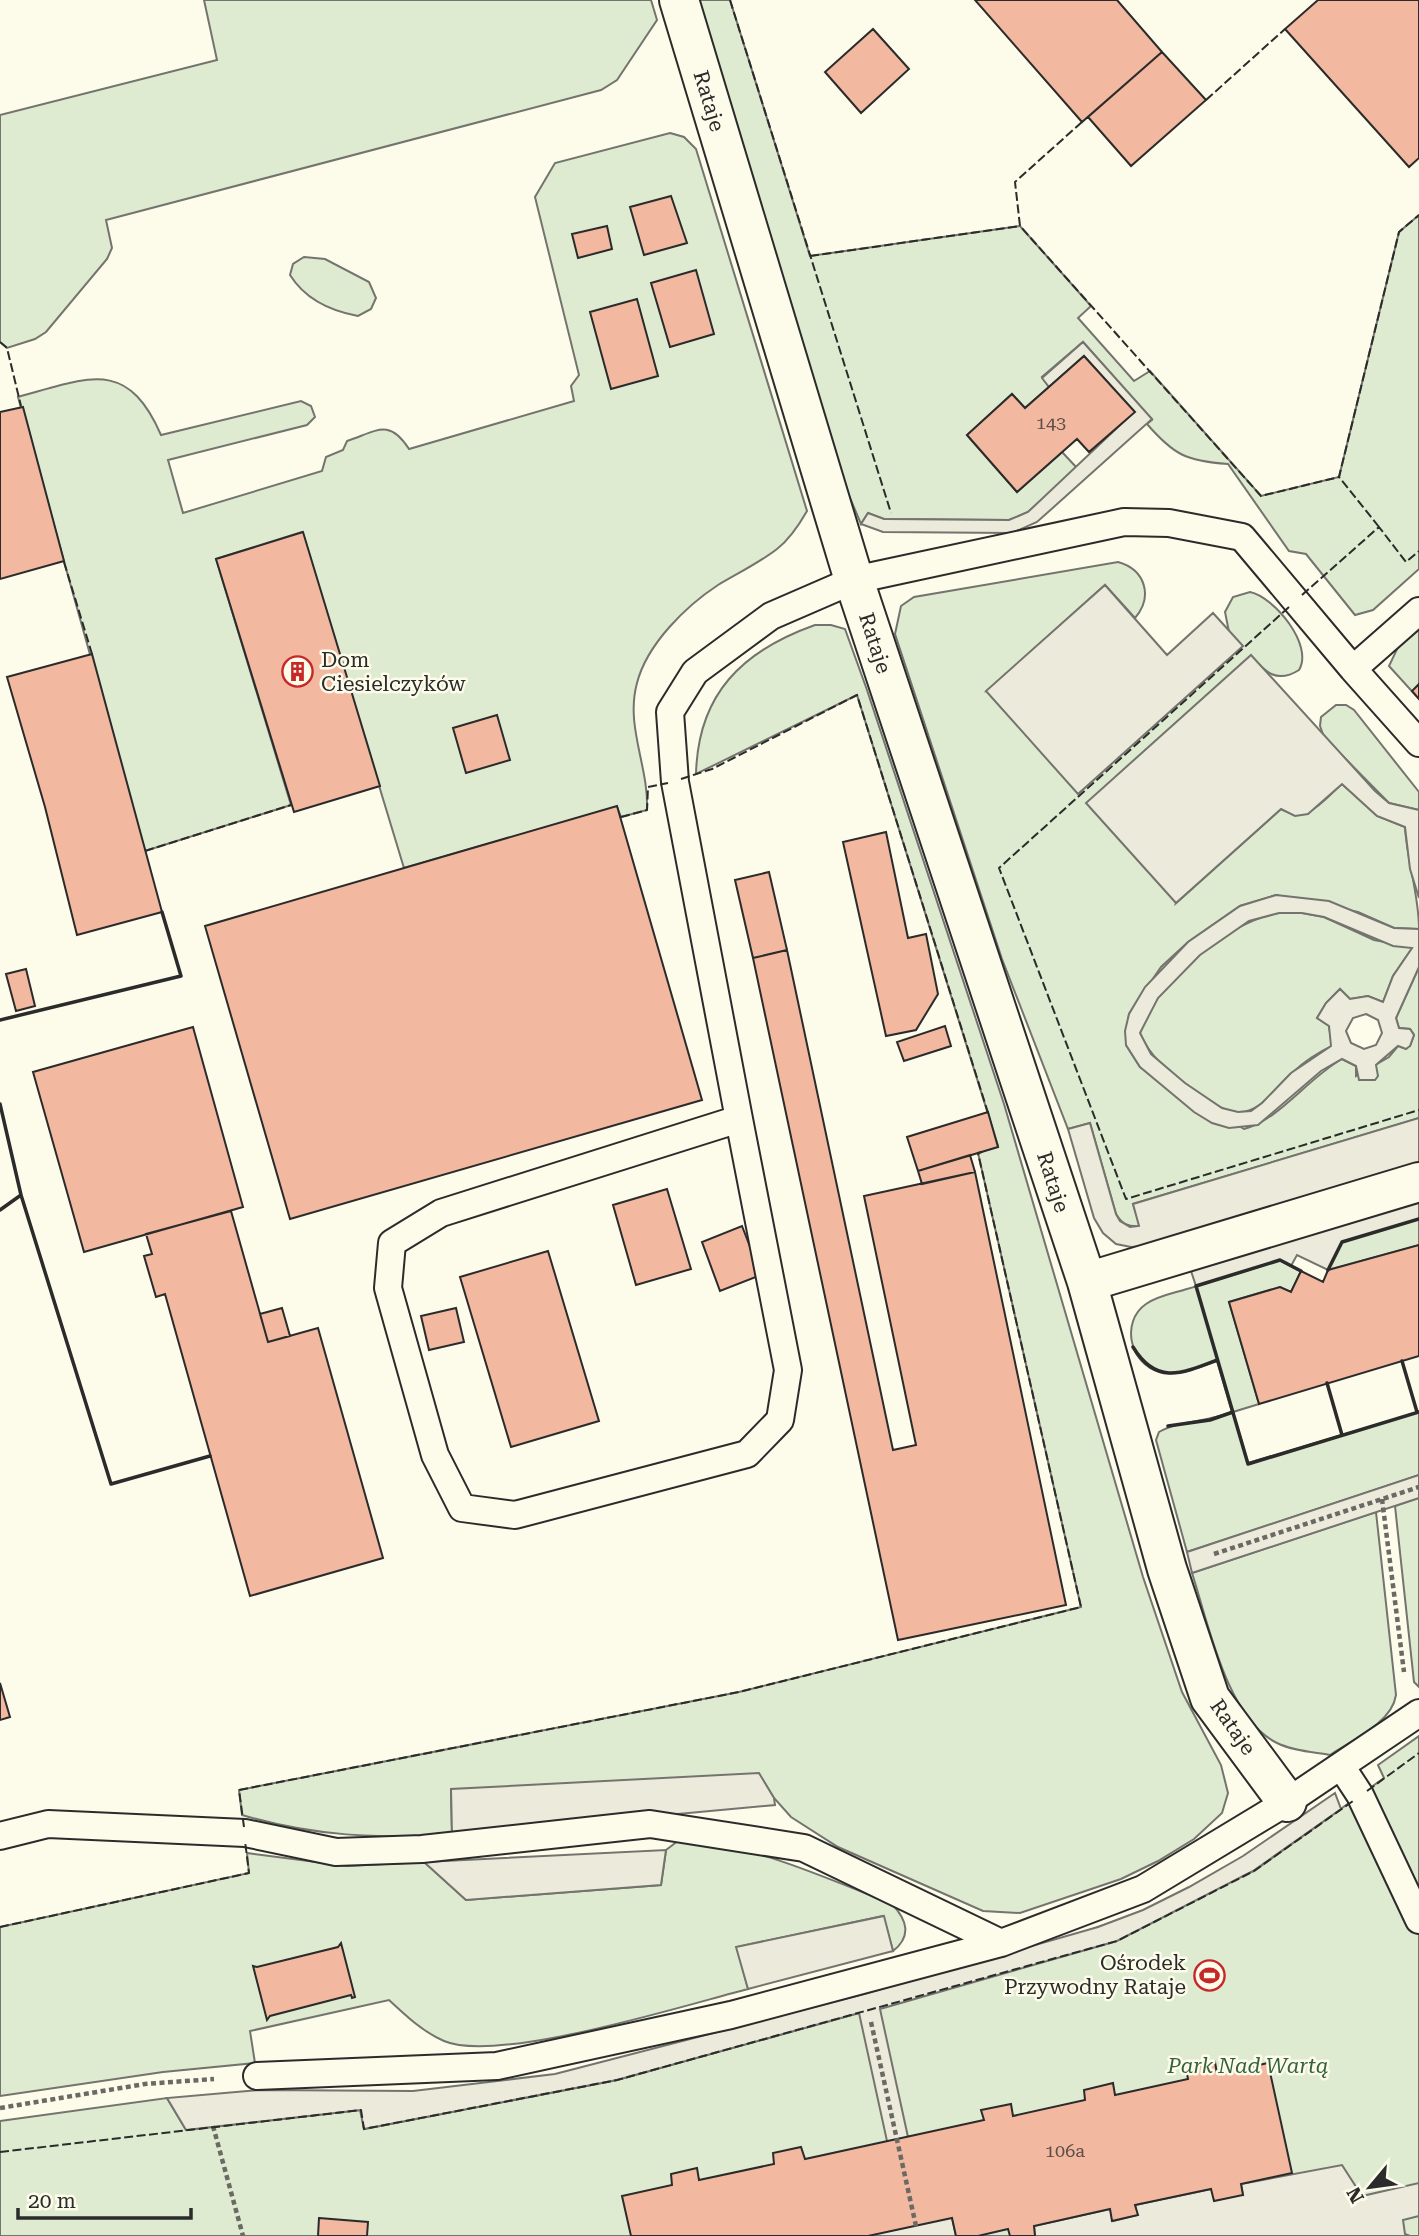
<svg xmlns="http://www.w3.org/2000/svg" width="1419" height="2236" font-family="'Roboto Serif',serif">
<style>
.green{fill:#deebd1;stroke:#74746e;stroke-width:2}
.parking{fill:#eceadb;stroke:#74746e;stroke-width:2;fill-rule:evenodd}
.building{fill:#f2b8a0;stroke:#2b2b2b;stroke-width:2}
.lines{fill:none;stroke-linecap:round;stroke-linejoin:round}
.lane-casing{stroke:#2b2b2b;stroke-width:30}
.street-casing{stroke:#2b2b2b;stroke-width:42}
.path{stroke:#6a6964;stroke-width:4.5;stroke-dasharray:5 3.5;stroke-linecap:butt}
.lane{stroke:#fdfbea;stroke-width:26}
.street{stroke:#fdfbea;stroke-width:38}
.fence{stroke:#2b2b2b;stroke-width:2;stroke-dasharray:9 3.5;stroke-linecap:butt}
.wall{stroke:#2b2b2b;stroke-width:3.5}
.labels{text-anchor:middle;stroke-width:5;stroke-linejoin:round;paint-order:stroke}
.number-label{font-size:18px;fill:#5d4e48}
.street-label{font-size:21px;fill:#2b2b2b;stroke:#fdfbea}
.poi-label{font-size:21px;fill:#2b2b2b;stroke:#fdfbea;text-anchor:start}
.park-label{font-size:21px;font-style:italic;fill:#34623c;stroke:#fdfbea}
</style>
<rect width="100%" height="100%" fill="#fdfbea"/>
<path class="green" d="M 204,0 L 651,0 L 657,20 L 617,80 L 601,90 L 106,220 L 112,248 L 107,259 L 46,332 L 35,339 L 7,348 L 0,342 L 0,115 L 217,60 Z
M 690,0 L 730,0 L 810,256 L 1020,226 L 1091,306 L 1078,318 L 1134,381 L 1150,371 L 1261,496 L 1339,477 L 1399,232 L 1419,215 L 1419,569 L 1373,610 L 1355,615 L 1306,554 L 1289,551 L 1228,464 C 1186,461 1174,455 1147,424 L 1152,420 L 1083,342 L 1042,377 L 1049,387 L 1025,408 L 1012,394 L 967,435 L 1017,492 L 1062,452 L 1077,468 L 1028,512 L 1009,520 L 884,519 L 868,513 L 861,524 L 811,405 Z
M 670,133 L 684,137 L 696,149 L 807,511 C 799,525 790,539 777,549 C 759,563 738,573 718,585 C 686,606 647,644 637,683 C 625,726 649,767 647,810 L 621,817 L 617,807 L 404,868 L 302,532 L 216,559 L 291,805 L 145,851 L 18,397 C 88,378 127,357 161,435 L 301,401 L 311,406 L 315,417 L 307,425 L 168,460 L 183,513 L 322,471 L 326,457 L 343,450 L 347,441 C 377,431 389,418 409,449 L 574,401 L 571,386 L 579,375 L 535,197 L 555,163 Z
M 304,257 L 325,259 L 369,282 L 376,298 L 371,309 L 358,316 C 331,311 305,299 290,275 L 293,264 Z
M 1118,562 C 1146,570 1153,597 1135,618 L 1105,585 L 987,691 L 1242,646 L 1229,632 L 1225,612 L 1233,597 L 1250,592 C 1274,597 1314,645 1299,670 C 1277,684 1265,672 1251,656 L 1176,903 L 1281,809 C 1310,823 1321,802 1342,784 L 1377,816 L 1405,827 C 1407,862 1419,894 1419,929 L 1394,928 L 1358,912 L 1276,895 L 1240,906 L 1188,942 L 1161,967 L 1129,1014 L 1126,1045 L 1140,1067 L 1244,1129 C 1279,1120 1308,1078 1342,1059 L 1356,1066 L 1356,1076 L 1389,1057 L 1398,1046 L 1410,1046 L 1414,1035 L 1410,1029 L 1399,1028 L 1396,1018 L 1419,967 L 1419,1118 L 1133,1204 L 1140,1226 C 1128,1227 1122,1224 1116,1214 L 1090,1123 L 1068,1129 L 1002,959 L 895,634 L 901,606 L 914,597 Z
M 815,625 L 831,625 L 845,629 L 867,690 L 1004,1104 L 1143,1577 L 1182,1692 L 1221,1765 L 1228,1793 L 1222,1813 L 1194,1839 L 1158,1861 L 1121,1879 L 1020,1913 L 983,1911 L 838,1847 L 791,1817 L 774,1798 L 759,1774 L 451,1790 L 452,1835 C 376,1838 316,1837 242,1815 L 239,1790 L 739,1692 L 1081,1607 L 978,1153 L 998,1146 L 857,695 L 696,774 C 698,694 742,651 815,625 Z
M 1419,628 L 1419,699 L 1389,666 L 1398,647 Z
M 1336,705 L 1346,705 L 1354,710 L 1419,792 L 1419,810 L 1389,803 L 1324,737 L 1320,726 L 1321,717 Z
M 1279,913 L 1302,913 L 1324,917 L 1374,940 L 1413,947 L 1393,976 L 1383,1002 L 1368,996 L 1350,999 L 1340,989 L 1326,1003 L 1317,1018 L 1329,1026 L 1332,1046 C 1317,1053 1304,1062 1292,1073 C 1276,1086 1261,1114 1237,1112 C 1219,1110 1204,1097 1190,1087 C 1170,1073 1149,1056 1140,1033 C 1154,982 1228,921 1279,913 Z
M 1419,1219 L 1419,1245 L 1328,1270 L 1342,1242 Z
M 1280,1260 L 1301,1271 L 1291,1292 L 1280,1287 L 1229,1302 L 1259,1404 L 1233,1412 L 1248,1463 L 1419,1412 L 1419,1475 L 1187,1552 L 1156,1440 L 1159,1432 C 1180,1420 1209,1422 1232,1412 L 1217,1361 C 1199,1367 1179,1377 1160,1372 C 1130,1365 1120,1322 1146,1304 C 1157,1296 1174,1293 1187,1289 C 1218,1280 1249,1270 1280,1260 Z
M 1419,1498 L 1419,1687 L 1414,1682 L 1395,1506 Z
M 1376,1512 L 1396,1695 C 1392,1723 1352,1740 1330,1755 C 1313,1752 1293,1751 1277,1743 C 1227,1719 1208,1622 1192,1573 Z
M 1419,1736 L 1419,2236 L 0,2236 L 0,2121 L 167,2098 L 186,2130 L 361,2110 L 364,2129 L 617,2080 L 859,2013 L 1254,1871 L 1384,1778 L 1378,1765 Z
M 683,1837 C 756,1847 825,1877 892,1904 C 907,1920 912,1936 893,1951 L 883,1916 L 737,1947 L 748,1989 C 685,2005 498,2064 444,2041 C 423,2032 405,2015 389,2000 L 250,2031 L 255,2063 L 163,2072 L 0,2096 L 0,1927 L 249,1873 L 247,1853 L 347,1866 L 424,1862 L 466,1900 L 661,1885 L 666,1850 Z"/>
<path class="parking" d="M 1083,342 L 1152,419 L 1037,522 L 1012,533 L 883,532 L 861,524 L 868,513 L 884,519 L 1009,520 L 1028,512 L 1134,412 L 1084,356 L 1049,387 L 1042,378 Z
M 1105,585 L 1167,655 L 1213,613 L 1243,646 L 1078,794 L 986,691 Z
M 1251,655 L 1375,791 L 1389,803 L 1419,810 L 1419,898 L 1410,869 L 1405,827 L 1377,816 L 1342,784 L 1308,814 L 1295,816 L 1281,809 L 1176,903 L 1086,803 Z
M 1276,895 L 1329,901 L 1394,928 L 1419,929 L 1419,967 L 1396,1018 L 1399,1028 L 1410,1029 L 1414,1035 L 1410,1046 L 1406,1049 L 1398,1046 L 1376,1065 L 1378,1076 L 1375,1080 L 1359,1080 L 1356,1066 L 1342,1059 L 1321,1071 L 1258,1125 L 1229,1128 L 1212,1123 L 1194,1112 L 1140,1067 L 1126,1045 L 1125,1031 L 1129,1014 L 1145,987 L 1188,942 L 1240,906 ZM 1279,913 L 1302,913 L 1324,917 L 1393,946 L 1412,948 L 1393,976 L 1383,1002 L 1368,996 L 1350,999 L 1340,989 L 1326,1003 L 1317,1018 L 1329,1026 L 1331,1046 L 1291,1073 L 1262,1103 L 1251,1111 L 1238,1112 L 1222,1108 L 1185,1083 L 1151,1054 L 1140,1033 L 1158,998 L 1200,955 L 1249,921 ZM 1366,1014 L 1378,1020 L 1382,1033 L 1376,1045 L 1364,1049 L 1351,1043 L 1346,1031 L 1353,1018 Z
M 1419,1118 L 1419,1163 L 1145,1246 L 1131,1247 L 1116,1244 L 1103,1233 L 1094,1218 L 1068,1129 L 1090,1123 L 1116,1214 L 1120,1221 L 1130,1227 L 1139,1226 L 1133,1204 Z
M 1419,1199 L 1419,1219 L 1342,1242 L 1328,1270 L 1297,1255 L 1291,1266 L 1280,1260 L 1196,1286 L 1190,1268 Z
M 1419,1475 L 1419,1498 L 1192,1573 L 1187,1552 Z
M 759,1773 L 774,1798 L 775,1805 L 452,1835 L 451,1789 Z
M 1335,1793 L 1341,1809 L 1253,1871 L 1117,1941 L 880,2009 L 908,2137 L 933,2132 L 956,2236 L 868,2236 L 872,2235 L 887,2141 L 859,2013 L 617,2080 L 364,2129 L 360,2110 L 186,2130 L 167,2098 L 259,2090 L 413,2091 L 555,2074 L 864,1994 L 1098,1927 L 1143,1910 L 1189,1887 L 1243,1856 Z
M 666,1850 L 661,1885 L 466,1900 L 424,1862 Z
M 884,1916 L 893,1951 L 748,1989 L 736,1947 Z
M 1342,2165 L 1362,2196 L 1419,2183 L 1419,2216 L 1403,2220 L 1405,2234 L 1410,2236 L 1035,2236 L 1034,2226 L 1110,2209 L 1113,2221 L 1137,2215 L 1135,2205 L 1211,2189 L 1243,2195 L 1241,2184 Z"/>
<path class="building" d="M 975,0 L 1117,0 L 1162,52 L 1082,122 Z
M 1318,0 L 1419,0 L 1419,158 L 1409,167 L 1285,29 Z
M 873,29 L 909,69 L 861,113 L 825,72 Z
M 1162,52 L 1206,100 L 1131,166 L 1088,117 Z
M 671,196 L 687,243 L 644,255 L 630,207 Z
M 607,226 L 612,249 L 578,258 L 572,234 Z
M 696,270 L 714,334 L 670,347 L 651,283 Z
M 637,299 L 658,376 L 611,389 L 590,312 Z
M 1084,356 L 1135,412 L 1089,452 L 1077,439 L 1017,492 L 967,435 L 1012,394 L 1025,408 Z
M 23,407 L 64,561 L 0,579 L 0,412 Z
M 303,532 L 380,786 L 294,812 L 216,559 Z
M 92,654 L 162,912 L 77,935 L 45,807 L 7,677 Z
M 1419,684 L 1419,699 L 1412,691 Z
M 497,715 L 510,760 L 466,773 L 453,728 Z
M 617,806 L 702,1100 L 290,1219 L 205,926 Z
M 886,832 L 908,938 L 926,934 L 938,994 L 916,1030 L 886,1036 L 843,842 Z
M 769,872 L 787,950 L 753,958 L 735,880 Z
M 787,950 L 893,1450 L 916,1445 L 864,1196 L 975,1172 L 1066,1605 L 898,1640 L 753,958 Z
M 26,969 L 35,1006 L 16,1011 L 6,974 Z
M 945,1026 L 951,1046 L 904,1061 L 897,1042 Z
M 193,1027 L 243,1207 L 84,1252 L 33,1072 Z
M 988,1112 L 998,1147 L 918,1171 L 907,1137 Z
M 970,1155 L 975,1172 L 922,1184 L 918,1171 Z
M 667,1189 L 691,1269 L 636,1285 L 613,1205 Z
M 231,1211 L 268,1342 L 318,1328 L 383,1558 L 250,1596 L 165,1294 L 156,1297 L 144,1256 L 152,1254 L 146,1234 Z
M 742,1226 L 761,1275 L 720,1291 L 702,1242 Z
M 1419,1245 L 1419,1356 L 1259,1404 L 1229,1302 L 1280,1287 L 1291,1292 L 1301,1271 L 1323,1282 L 1328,1270 Z
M 548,1251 L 599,1421 L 511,1447 L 460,1277 Z
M 282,1308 L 290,1336 L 268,1342 L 260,1314 Z
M 456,1308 L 464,1342 L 429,1350 L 421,1316 Z
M 0,1683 L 10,1717 L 0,1720 Z
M 341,1943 L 355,1997 L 352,1998 L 351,1995 L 270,2016 L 267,2020 L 253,1966 L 257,1967 L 338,1947 Z
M 1215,2062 L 1217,2074 L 1268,2063 L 1292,2173 L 1241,2184 L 1243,2195 L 1214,2201 L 1211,2189 L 1135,2205 L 1138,2215 L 1112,2221 L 1110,2209 L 1034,2226 L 1035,2236 L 1010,2236 L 1008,2229 L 978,2236 L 956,2236 L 952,2218 L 868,2236 L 631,2236 L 622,2196 L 672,2185 L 671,2174 L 697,2168 L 699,2180 L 774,2164 L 773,2153 L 801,2147 L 805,2159 L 984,2120 L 981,2110 L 1011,2104 L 1013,2116 L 1085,2100 L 1084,2090 L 1113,2083 L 1115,2095 L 1188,2079 L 1186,2069 Z
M 319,2218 L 368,2222 L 367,2236 L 318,2236 Z"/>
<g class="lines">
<defs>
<path id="lane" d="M 1419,611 L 1353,669 L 1419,743
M 739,1119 L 788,1370 L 780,1420 L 747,1454 L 515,1515 L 462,1508 L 435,1455 L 388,1288 L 392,1243 L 441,1213 L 739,1119 L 675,782 L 670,712 L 695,672 L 771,616 L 854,580 L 1124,522 L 1169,523 L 1242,537 L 1353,669
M 1341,1766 L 1360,1795 L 1419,1920
M 0,1836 L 48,1824 L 245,1833 L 336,1852 L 422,1849 L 650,1824 L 804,1848 L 1001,1943
M 257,2076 L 497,2066 L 731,2015 L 1001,1943 L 1143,1889 L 1287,1802 L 1419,1713"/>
<path id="street" d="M 679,0 L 854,580 L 1087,1282 L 1167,1569 L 1210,1698 L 1287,1802
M 1087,1282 L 1419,1182"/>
</defs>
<use href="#lane" class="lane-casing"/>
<use href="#street" class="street-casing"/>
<path class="path" d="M 1382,1499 L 1404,1672
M 1214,1554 L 1419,1487
M 871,2022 L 916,2226
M 0,2108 L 145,2084 L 214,2079
M 213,2126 L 243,2236"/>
<use href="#lane" class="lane"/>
<use href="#street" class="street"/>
<path class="fence" d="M 730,0 L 891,513
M 1206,100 L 1285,29
M 1082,122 L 1015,182 L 1020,226 L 1261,496 L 1339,477
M 810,256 L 1020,226
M 0,342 L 7,348 L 21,406
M 1379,527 L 1339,477 L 1399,232 L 1419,215
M 64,562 L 92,654
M 1302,595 L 1379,527 L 1406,562 L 1419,551
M 1289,607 L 999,868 L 1126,1199 L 1419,1110
M 681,779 L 712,769 L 857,695 L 989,1116
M 621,817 L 647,810 L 648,787 L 668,783
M 145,851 L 291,805
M 1367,1791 L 1419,1753
M 244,1827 L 239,1790 L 739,1692 L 1081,1607 L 978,1153 L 982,1152
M 0,1927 L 249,1873 L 245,1841
M 0,2152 L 361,2110 L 364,2129 L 617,2080 L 1117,1941 L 1254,1871 L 1353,1801"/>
<path class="wall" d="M 0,1020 L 181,976 L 162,912
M 0,1104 L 21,1195 L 111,1484 L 210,1456
M 0,1210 L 21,1195
M 1328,1270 L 1342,1242 L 1419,1219
M 1301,1271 L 1280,1260 L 1196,1286 L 1248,1464 L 1419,1412
M 1133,1347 C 1156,1385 1181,1374 1217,1360
M 1402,1361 L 1417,1412
M 1327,1383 L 1342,1435
M 1168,1426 L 1210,1420 L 1233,1412"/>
</g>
<defs>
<symbol id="building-ring" viewBox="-11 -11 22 22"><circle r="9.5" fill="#fdfbea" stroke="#c62828" stroke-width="1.5"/><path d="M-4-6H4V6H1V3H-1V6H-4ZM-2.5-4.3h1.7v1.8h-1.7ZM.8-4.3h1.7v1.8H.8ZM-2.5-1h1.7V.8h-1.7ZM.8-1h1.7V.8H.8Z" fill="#c62828"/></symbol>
<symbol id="stadium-ring" viewBox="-11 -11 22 22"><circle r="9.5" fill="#fdfbea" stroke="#c62828" stroke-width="1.5"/><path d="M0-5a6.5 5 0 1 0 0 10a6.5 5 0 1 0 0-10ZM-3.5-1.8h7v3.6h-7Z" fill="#c62828"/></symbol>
</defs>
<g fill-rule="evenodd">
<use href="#building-ring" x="280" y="654" width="35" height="35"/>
<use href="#stadium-ring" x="1192" y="1958" width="35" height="35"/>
</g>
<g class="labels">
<g class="number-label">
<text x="1051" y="429">143</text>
<text x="1065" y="2157">106a</text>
</g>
<g class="street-label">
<text transform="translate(709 101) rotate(73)" y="7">Rataje</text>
<text transform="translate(875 643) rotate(72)" y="7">Rataje</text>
<text transform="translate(1053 1182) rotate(72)" y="7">Rataje</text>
<text transform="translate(1233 1727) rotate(55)" y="7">Rataje</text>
</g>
<g class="poi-label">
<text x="321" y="667">Dom<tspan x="321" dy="24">Ciesielczyków</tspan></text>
<text x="1186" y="1970" text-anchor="end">Ośrodek<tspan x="1186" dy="24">Przywodny Rataje</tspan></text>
</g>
<g class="park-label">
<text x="1248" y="2073">Park Nad Wartą</text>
</g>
</g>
<g transform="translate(1370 2187) rotate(241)" stroke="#fdfbea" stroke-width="5" paint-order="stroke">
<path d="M0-5L12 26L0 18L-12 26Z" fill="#2b2b2b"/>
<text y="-10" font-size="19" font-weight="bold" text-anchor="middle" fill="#2b2b2b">N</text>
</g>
<path d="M18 2208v10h173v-10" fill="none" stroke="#2b2b2b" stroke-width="3.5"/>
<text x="28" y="2208" font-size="21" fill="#2b2b2b" stroke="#fdfbea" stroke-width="5" paint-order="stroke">20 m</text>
</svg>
